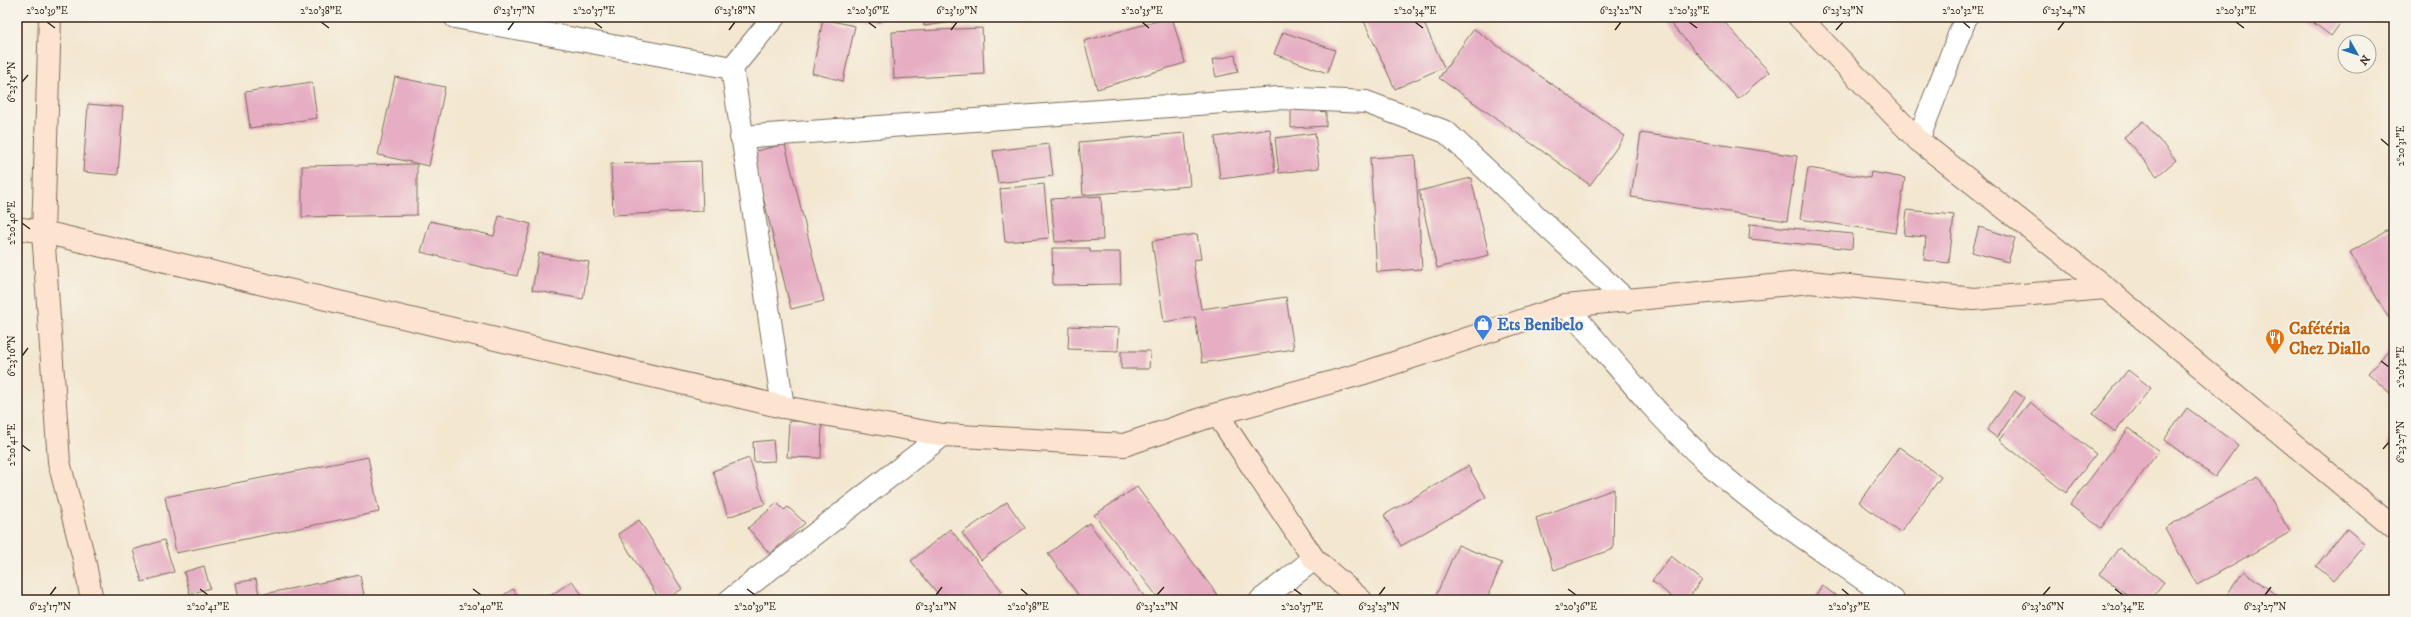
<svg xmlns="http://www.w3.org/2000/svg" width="2411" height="617" font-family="'IM FELL DW Pica',serif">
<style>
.building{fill:#e6adc3}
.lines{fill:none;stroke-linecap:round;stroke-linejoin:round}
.street-casing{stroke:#7b6c5c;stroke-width:24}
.secondary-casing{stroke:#7b6c5c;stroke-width:24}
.street{stroke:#fff;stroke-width:22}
.secondary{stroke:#fde4d0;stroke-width:22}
.ticks{fill:none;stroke:#3b2a1e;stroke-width:1.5}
.labels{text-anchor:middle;stroke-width:4;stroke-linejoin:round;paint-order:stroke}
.shop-label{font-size:17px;font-weight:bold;fill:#366cbe;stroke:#f7f3e8;text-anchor:start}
.food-label{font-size:17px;font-weight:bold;fill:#c56008;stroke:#f7f3e8;text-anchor:start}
.neatline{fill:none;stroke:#3b2a1e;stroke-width:1.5}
.ticks-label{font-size:10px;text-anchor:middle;fill:#3b2a1e}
</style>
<rect width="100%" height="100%" fill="#f7f3e8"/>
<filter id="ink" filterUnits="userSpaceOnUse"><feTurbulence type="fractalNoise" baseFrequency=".025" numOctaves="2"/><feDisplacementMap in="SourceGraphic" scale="8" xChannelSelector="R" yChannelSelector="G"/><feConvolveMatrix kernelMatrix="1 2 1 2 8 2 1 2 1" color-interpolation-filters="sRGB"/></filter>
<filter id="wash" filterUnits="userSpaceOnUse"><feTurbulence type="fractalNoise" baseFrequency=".012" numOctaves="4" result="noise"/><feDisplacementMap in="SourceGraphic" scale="16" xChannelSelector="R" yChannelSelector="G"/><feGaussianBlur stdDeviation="0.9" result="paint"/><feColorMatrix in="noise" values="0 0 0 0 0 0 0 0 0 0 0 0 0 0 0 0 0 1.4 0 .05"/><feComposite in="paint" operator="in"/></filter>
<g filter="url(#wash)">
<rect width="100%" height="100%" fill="#f3e7d0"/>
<g id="blocks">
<path class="building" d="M 849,17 L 880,17 L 880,22 L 849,19 Z
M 923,17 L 976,17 L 976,19 L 924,26 Z
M 1172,17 L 1185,63 L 1097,89 L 1084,41 Z
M 1362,17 L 1421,17 L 1444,67 L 1395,89 Z
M 1665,17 L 1720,17 L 1769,72 L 1738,99 Z
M 2306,17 L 2345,17 L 2331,36 Z
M 823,19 L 855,26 L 843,81 L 812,73 Z
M 982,28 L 984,74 L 894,79 L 892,32 Z
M 1474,29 L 1625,136 L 1590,185 L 1439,78 Z
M 1283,32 L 1335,50 L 1327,73 L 1274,54 Z
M 1235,55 L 1238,72 L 1216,77 L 1212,60 Z
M 395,77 L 445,87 L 429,166 L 378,155 Z
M 312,82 L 317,118 L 250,128 L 245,92 Z
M 88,104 L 123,107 L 118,175 L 83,172 Z
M 1314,106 L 1314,111 L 1326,111 L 1326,126 L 1291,128 L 1291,107 Z
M 2143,121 L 2176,160 L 2157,176 L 2124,137 Z
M 1270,129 L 1275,172 L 1220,179 L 1215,137 Z
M 1185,133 L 1190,186 L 1083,195 L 1079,142 Z
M 1315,133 L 1319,168 L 1279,173 L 1275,138 Z
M 1641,133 L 1797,156 L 1787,221 L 1631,197 Z
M 785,144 L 824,301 L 791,309 L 752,152 Z
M 1049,144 L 1053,176 L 998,183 L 993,151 Z
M 1415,155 L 1422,269 L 1377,272 L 1370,158 Z
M 701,161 L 703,211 L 613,215 L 611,164 Z
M 417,164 L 417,215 L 302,217 L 302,166 Z
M 1808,168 L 1870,178 L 1871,172 L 1905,178 L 1896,233 L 1800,219 Z
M 1471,178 L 1489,255 L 1437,268 L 1419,191 Z
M 1044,184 L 1049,238 L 1005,242 L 1000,189 Z
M 1101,196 L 1103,240 L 1055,242 L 1051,199 Z
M 1907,210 L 1954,215 L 1949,263 L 1924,260 L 1926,237 L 1904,235 Z
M 499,216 L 531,224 L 517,276 L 421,252 L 430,221 L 494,236 Z
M 1750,224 L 1853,234 L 1852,249 L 1749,239 Z
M 1979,227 L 2015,238 L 2008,262 L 1972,252 Z
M 2390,229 L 2394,236 L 2394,314 L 2388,317 L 2350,252 Z
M 1197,234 L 1201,259 L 1193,260 L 1201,309 L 1286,297 L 1294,349 L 1202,363 L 1195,317 L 1164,322 L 1152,241 Z
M 1052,248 L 1090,248 L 1090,252 L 1120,252 L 1121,284 L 1053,285 Z
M 539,253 L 589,262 L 583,299 L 532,290 Z
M 1069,326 L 1119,328 L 1118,351 L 1068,349 Z
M 2394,345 L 2394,397 L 2368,373 Z
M 1121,351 L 1150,351 L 1149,369 L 1121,369 Z
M 2128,370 L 2151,388 L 2115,432 L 2093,414 Z
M 2015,391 L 2024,398 L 1997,438 L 1987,430 Z
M 2030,402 L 2096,454 L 2066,493 L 1999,440 Z
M 2187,408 L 2238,445 L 2215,477 L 2164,440 Z
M 789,421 L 822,422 L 821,458 L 787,457 Z
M 2129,428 L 2159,451 L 2101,528 L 2070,505 Z
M 2394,435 L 2394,450 L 2387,443 Z
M 773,440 L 775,461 L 754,462 L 753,442 Z
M 1899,447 L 1941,477 L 1900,533 L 1859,502 Z
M 368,457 L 379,512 L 176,553 L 165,497 Z
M 749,458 L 765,504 L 728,517 L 713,471 Z
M 1468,466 L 1486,497 L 1401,546 L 1384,515 Z
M 2258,476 L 2290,532 L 2197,585 L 2165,528 Z
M 1137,487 L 1221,600 L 1160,600 L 1094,515 Z
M 1614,489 L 1613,549 L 1554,570 L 1536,518 Z
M 1007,502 L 1025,528 L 981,560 L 962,533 Z
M 777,503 L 784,510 L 788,507 L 805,523 L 770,554 L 748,528 Z
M 639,520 L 682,589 L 665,600 L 660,600 L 618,534 Z
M 1089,523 L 1147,600 L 1082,600 L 1048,554 Z
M 950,529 L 1002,591 L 992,600 L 943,600 L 911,561 Z
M 2347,529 L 2365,544 L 2334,581 L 2316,566 Z
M 164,540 L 174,572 L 142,582 L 133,550 Z
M 1458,545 L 1502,563 L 1486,600 L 1434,600 Z
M 2119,548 L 2164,582 L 2150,600 L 2134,600 L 2099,574 Z
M 1671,556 L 1702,580 L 1687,600 L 1676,600 L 1652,581 Z
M 204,566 L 210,588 L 190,594 L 184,572 Z
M 2244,571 L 2283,600 L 2223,600 Z
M 360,575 L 365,600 L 239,600 L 236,583 L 256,579 L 259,595 Z
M 572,581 L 586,600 L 544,600 Z
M 1822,585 L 1841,600 L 1813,600 Z
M 513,589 L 520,600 L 496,600 Z"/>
</g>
</g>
<g filter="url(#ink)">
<use href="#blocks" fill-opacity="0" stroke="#7b6c5c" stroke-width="1"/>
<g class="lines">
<defs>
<path id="street" d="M 455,17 L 732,68
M 774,17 L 732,68 L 783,407
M 741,137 L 1279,98 L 1366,102 L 1446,132 L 1627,301
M 1918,140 L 1966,17
M 1566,306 C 1612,359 1656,415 1708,463 C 1764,514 1832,556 1893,600
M 730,600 L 943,435
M 1261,600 L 1314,559"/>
<path id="secondary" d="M 50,17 L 43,232 L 59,462 L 84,559 L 92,600
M 1799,17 L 1918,140 L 2106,288
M 17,228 L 43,232 L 783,407 L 943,435 L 1124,445 L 1217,414 L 1361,374 L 1566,306 L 1810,282 L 1974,299 L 2106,288 L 2394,528
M 1217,414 L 1314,559 L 1361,600"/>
</defs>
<use href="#street" class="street-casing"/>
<use href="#secondary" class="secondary-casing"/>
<use href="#street" class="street"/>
<use href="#secondary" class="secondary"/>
</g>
</g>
<path class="ticks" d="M 47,22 L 55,28M 321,22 L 329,28M 594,22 L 602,28M 868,22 L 876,28M 1142,22 L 1149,28M 1415,22 L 1423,28M 1689,22 L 1697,28M 1963,22 L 1970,28M 2236,22 L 2244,28M 508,30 L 514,22M 729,30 L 735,22M 951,30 L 957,22M 1615,30 L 1621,22M 1836,30 L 1843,22M 2058,30 L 2064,22M 22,82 L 28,75M 2381,139 L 2389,146M 22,223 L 30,229M 22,356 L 28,348M 2381,361 L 2389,367M 22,445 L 30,451M 2383,449 L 2389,442M 200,589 L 208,595M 473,589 L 481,595M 747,589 L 755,595M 1021,589 L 1028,595M 1294,589 L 1302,595M 1568,589 L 1576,595M 1842,589 L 1849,595M 2115,589 L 2123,595M 50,595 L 56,587M 936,595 L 942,587M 1157,595 L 1164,587M 1379,595 L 1385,587M 2043,595 L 2050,587M 2265,595 L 2271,587"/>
<defs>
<symbol id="shop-pin" viewBox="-11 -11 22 30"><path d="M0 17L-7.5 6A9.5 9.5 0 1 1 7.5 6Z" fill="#3f7fe0" stroke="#f7f3e8"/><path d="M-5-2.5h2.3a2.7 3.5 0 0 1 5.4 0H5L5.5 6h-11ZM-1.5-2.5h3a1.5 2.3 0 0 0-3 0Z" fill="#fff"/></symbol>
<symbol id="restaurant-pin" viewBox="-11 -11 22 30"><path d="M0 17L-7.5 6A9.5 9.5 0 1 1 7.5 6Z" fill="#e8710a" stroke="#f7f3e8"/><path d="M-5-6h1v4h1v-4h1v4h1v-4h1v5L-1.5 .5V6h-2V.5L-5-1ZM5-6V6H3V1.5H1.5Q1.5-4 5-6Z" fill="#fff"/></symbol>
</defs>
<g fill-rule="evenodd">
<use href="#shop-pin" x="1472" y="313" width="22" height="30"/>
<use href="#restaurant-pin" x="2264" y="327" width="22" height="30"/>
</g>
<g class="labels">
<g class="shop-label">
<text x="1497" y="330">Ets Benibelo</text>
</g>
<g class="food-label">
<text x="2289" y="334">Cafétéria<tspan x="2289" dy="20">Chez Diallo</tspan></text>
</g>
</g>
<rect width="2411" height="617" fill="none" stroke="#f7f3e8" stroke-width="44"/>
<g transform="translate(2357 54) rotate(129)"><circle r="19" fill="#f7f3e8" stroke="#aca397"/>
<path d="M0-3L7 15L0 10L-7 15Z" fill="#1f6fb2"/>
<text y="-6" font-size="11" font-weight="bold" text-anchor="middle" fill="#3b2a1e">N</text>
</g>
<rect x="22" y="22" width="2367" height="573" class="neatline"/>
<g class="ticks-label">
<text x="47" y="14">2°20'39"E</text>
<text x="321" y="14">2°20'38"E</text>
<text x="514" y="14">6°23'17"N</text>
<text x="594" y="14">2°20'37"E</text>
<text x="735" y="14">6°23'18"N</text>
<text x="868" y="14">2°20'36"E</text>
<text x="957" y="14">6°23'19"N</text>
<text x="1142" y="14">2°20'35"E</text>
<text x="1415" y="14">2°20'34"E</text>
<text x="1621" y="14">6°23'22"N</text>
<text x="1689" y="14">2°20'33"E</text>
<text x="1843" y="14">6°23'23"N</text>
<text x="1963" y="14">2°20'32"E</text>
<text x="2064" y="14">6°23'24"N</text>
<text x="2236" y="14">2°20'31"E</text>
<text transform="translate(11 82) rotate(-90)" y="4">6°23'15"N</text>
<text transform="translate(2400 146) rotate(-90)" y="4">2°20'31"E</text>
<text transform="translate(11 223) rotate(-90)" y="4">2°20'40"E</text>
<text transform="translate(11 356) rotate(-90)" y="4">6°23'16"N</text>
<text transform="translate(2400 367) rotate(-90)" y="4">2°20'32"E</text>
<text transform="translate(2400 442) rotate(-90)" y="4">6°23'27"N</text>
<text transform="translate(11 445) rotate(-90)" y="4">2°20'41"E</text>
<text x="50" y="610">6°23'17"N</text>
<text x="208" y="610">2°20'41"E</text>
<text x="481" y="610">2°20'40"E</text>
<text x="755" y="610">2°20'39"E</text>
<text x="936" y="610">6°23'21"N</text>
<text x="1028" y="610">2°20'38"E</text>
<text x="1157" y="610">6°23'22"N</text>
<text x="1302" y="610">2°20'37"E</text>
<text x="1379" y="610">6°23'23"N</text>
<text x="1576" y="610">2°20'36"E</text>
<text x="1849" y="610">2°20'35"E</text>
<text x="2043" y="610">6°23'26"N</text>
<text x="2123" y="610">2°20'34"E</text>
<text x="2265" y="610">6°23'27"N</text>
</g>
</svg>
